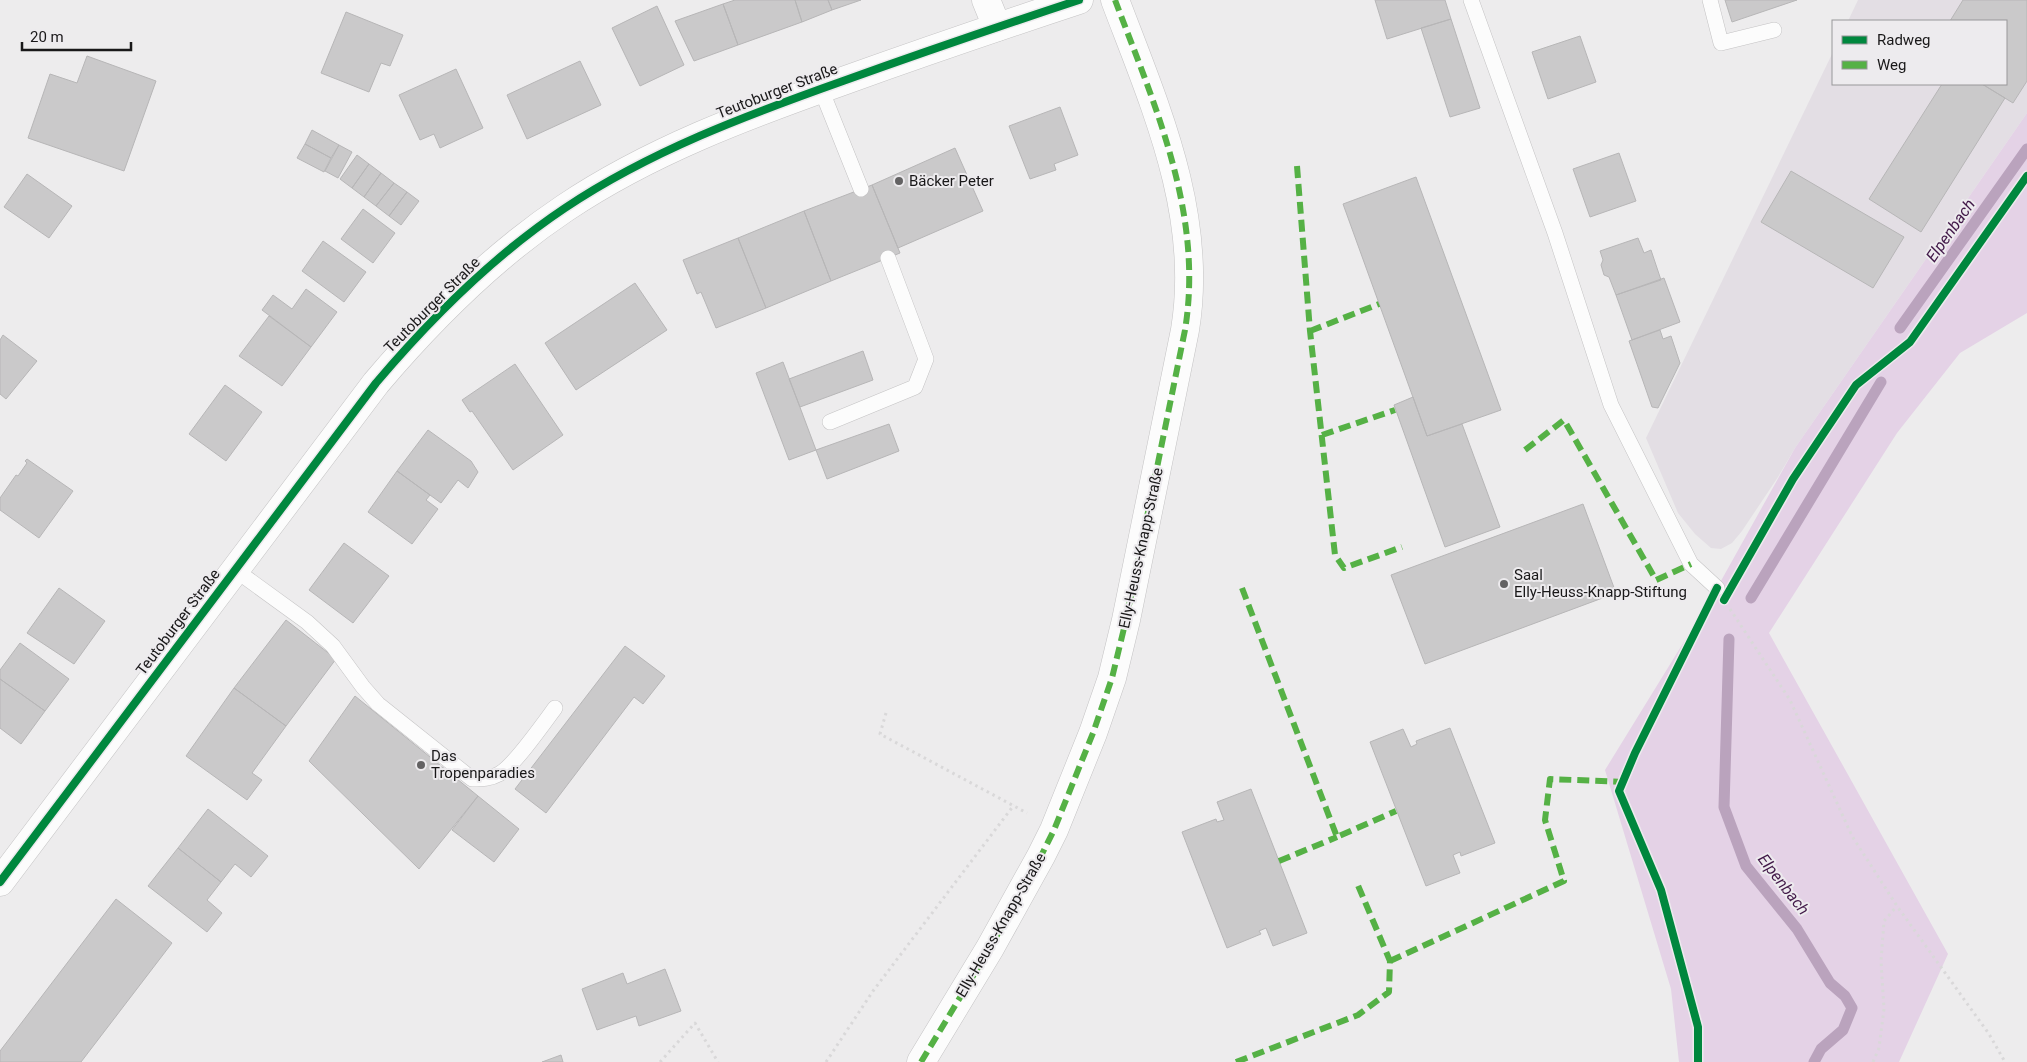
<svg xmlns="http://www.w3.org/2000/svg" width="2027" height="1062" font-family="Roboto,sans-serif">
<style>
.built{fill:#e3dee4}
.green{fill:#e4d2e6}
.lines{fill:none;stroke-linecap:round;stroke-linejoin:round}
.stream{stroke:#baa3bd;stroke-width:11}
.building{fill:#cac9ca;stroke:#b7b6b7}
.lane-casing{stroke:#c4c3c4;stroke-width:16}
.street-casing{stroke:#c4c3c4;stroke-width:29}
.secondary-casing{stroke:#c4c3c4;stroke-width:29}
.path{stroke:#d9d8d9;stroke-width:3;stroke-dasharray:2.5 4;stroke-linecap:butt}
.lane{stroke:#fcfcfc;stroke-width:15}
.street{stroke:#fcfcfc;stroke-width:28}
.secondary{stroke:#fcfcfc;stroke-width:28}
.quiet{stroke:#55b145;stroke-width:6;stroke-dasharray:12 6;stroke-linecap:butt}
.cycleway-casing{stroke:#edebee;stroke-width:11}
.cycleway{stroke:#00873e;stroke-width:8}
.poi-dot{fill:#636263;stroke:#edebee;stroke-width:2}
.labels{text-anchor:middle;stroke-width:4;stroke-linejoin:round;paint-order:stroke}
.street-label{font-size:15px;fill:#191819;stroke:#edebee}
.poi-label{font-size:15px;fill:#191819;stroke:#edebee;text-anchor:start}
.water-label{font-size:16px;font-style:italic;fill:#411848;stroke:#edebee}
</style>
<rect width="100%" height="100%" fill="#edeced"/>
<path class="built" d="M 1858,0 L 2027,0 L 2027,113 L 1795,448 L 1778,477 L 1742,531 L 1732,543 L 1721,549 L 1711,548 L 1695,534 L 1678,513 L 1646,438 L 1833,52 L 1833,84 L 2006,84 L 2006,21 L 1848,21 Z"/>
<path class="green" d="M 2027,113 L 2027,313 L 1960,353 L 1897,433 L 1769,633 L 1948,954 L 1899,1062 L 1679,1062 L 1671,989 L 1605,770 L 1717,588 L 1795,448 Z"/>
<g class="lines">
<path class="stream" d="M 1900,328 L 2027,149
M 1751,598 L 1881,382
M 1729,639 L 1724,807 L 1746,866 L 1797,929 L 1830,983 L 1845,996 L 1852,1008 L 1843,1030 L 1821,1049 L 1814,1062"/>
</g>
<path class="building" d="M 735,0 L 795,0 L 802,22 L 738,45 L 723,4 Z
M 795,0 L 828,0 L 832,10 L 802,22 Z
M 828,0 L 861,0 L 832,10 Z
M 1375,0 L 1445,0 L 1451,19 L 1387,39 Z
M 1725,0 L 1797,0 L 1732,22 Z
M 1963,0 L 2027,0 L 2027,81 L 2013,103 L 1982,84 L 2006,84 L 2006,21 L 1950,21 Z
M 723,4 L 738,45 L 694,61 L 675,21 Z
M 657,6 L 684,65 L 640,86 L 612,28 Z
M 346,12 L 403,35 L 390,66 L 381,63 L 369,92 L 321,73 Z
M 1451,19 L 1480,108 L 1450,117 L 1421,28 Z
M 1580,36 L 1596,82 L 1548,99 L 1532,52 Z
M 87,56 L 156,81 L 124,171 L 28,138 L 50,74 L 77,83 Z
M 580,61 L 601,105 L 527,139 L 507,95 Z
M 456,69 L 483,128 L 440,148 L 434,134 L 420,140 L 399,95 Z
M 1942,84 L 1982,84 L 2005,98 L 1921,232 L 1869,199 Z
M 1060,107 L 1078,155 L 1054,164 L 1056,170 L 1030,179 L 1009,126 Z
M 312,130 L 339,145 L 331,158 L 305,144 Z
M 305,144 L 331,158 L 324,172 L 297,158 Z
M 339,145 L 352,152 L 338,178 L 325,171 Z
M 955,148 L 983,211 L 898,248 L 872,185 Z
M 1619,153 L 1636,201 L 1590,217 L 1573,169 Z
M 357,155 L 369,164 L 352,188 L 340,179 Z
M 369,164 L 381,173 L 364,197 L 352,188 Z
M 1791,171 L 1904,237 L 1873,288 L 1761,222 Z
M 381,173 L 394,183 L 376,206 L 364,197 Z
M 27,174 L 72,206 L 49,238 L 4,207 Z
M 1416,177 L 1501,410 L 1427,436 L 1343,204 Z
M 394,183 L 407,192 L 389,216 L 376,206 Z
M 872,185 L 900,253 L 831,281 L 804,211 Z
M 407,192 L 419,201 L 401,225 L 389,216 Z
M 363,209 L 395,233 L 373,263 L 341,239 Z
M 804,211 L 831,281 L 766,308 L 738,238 Z
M 738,238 L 766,308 L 716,328 L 701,292 L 697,294 L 683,260 Z
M 1638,238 L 1644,253 L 1651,250 L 1661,280 L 1616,295 L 1609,277 L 1604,275 L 1601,265 L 1603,260 L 1600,251 Z
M 323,241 L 366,272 L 344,302 L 302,271 Z
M 1664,278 L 1680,322 L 1632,340 L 1616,295 Z
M 635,283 L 667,330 L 576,390 L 545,343 Z
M 306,289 L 337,312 L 311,347 L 262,310 L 273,295 L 292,309 Z
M 269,316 L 311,347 L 282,386 L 239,356 Z
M 1660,330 L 1663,339 L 1671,336 L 1680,363 L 1658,408 L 1652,407 L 1629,341 Z
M 3,335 L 37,361 L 6,399 L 0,394 L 0,340 Z
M 863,351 L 873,380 L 800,407 L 789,379 Z
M 783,362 L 816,450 L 789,460 L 756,373 Z
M 515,364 L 563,435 L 513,470 L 472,411 L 470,412 L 462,400 Z
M 225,385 L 262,412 L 226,461 L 189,434 Z
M 1413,397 L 1427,436 L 1462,424 L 1500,527 L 1445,547 L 1394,405 Z
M 889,424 L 899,451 L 827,479 L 816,450 Z
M 428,430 L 471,461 L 478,472 L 468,488 L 458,480 L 441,503 L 397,471 Z
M 27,459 L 73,491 L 39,538 L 0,510 L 0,498 L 16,475 L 18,476 L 27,463 L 25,461 Z
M 397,471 L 430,495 L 426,500 L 438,509 L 412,544 L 368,512 Z
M 1583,504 L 1616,593 L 1425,664 L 1391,575 Z
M 344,543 L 389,576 L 353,623 L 309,590 Z
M 59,588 L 105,621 L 74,664 L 27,633 Z
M 286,620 L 336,659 L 286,726 L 234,688 Z
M 20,643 L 69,679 L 45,711 L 0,679 L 0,670 Z
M 625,646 L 665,676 L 643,704 L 634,697 L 546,813 L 515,789 Z
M 0,679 L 45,711 L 21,744 L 0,728 Z
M 234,688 L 286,726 L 252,773 L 262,780 L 247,800 L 186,756 Z
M 355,696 L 478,796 L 419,869 L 309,761 Z
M 1450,728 L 1495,843 L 1461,856 L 1460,852 L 1453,855 L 1460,873 L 1426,886 L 1370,742 L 1403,729 L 1411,747 L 1417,744 L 1416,741 Z
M 1251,789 L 1307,933 L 1273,946 L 1266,928 L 1259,931 L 1261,934 L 1227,948 L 1182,832 L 1216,819 L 1217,822 L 1224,820 L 1217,802 Z
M 478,796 L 519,829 L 494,862 L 452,830 Z
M 208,809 L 268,856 L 251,877 L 235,864 L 221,882 L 178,848 Z
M 178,848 L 221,882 L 207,900 L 222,913 L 207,932 L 148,886 Z
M 116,899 L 172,943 L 81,1062 L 0,1062 L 0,1051 Z
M 665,969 L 681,1011 L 639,1026 L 636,1016 L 597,1030 L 582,989 L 623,973 L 627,984 Z
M 561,1055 L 563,1062 L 542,1062 Z"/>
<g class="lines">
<defs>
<path id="lane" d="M 1471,0 L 1555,233 L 1611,405 L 1691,564 L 1717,588
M 1710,0 L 1721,43 L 1774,30
M 821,89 L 861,189
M 830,422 L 915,387 L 926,359 L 888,258
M 234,569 L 307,622 L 333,646 L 363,687 L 378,704 L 472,779 C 482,779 490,779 499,774 C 513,767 544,723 555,708"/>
<path id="street" d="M 986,0 L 997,27
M 921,1062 L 990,948 L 1041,856 L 1054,830 L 1093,733 L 1112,678 L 1126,620 L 1185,330 C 1204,214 1155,106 1115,0"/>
<path id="secondary" d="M 0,882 L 376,383 C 432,317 493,256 565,208 C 650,151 747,115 843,81 C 921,53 1000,26 1079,0"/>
</defs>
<use href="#lane" class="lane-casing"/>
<use href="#street" class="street-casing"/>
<use href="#secondary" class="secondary-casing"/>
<path class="path" d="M 1730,609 L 1790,700 L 1852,836 L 1897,906 L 1989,1034 L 2005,1062
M 886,713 L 880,734 L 1027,813
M 660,1062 L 695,1023 L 718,1062
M 826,1062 L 873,991 L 1014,805
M 1873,1062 L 1879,1048 L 1884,1009 L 1881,961 L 1884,921 L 1897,906"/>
<use href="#lane" class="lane"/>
<use href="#street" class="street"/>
<use href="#secondary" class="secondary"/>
<path class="quiet" d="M 1297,166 L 1310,331 L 1335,555 L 1344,568 L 1402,547
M 1310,331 L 1379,304
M 1322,435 L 1395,410
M 1525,450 L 1564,420 L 1656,580 L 1691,564
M 1242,588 L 1337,837 L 1396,811
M 1279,861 L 1337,837
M 1390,961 L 1564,881 L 1545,820 L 1550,779 L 1623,782
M 921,1062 L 990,948 L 1041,856 L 1054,830 L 1093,733 L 1112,678 L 1126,620 L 1185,330 C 1204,214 1155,106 1115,0
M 1236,1062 L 1358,1015 L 1389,992 L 1390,961 L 1357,883"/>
<defs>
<path id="cycleway" d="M 1724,600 L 1793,479 L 1856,385 L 1910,342 L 2027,176
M 0,882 L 376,383 C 432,317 493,256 565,208 C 650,151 747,115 843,81 C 921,53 1000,26 1079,0
M 1698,1062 L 1698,1027 L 1661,890 L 1619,791 L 1635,753 L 1717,588"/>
</defs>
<use href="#cycleway" class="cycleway-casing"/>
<use href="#cycleway" class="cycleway"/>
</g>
<g class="poi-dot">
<circle cx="899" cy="181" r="5"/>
<circle cx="1504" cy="584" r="5"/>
<circle cx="421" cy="765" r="5"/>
</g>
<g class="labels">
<g class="street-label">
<text transform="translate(777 91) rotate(-21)" y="5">Teutoburger Straße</text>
<text transform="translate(432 305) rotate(-45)" y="5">Teutoburger Straße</text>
<text transform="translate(1141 548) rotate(-78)" y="5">Elly-Heuss-Knapp-Straße</text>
<text transform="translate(178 622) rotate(-53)" y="5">Teutoburger Straße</text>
<text transform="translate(1001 925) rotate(-60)" y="5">Elly-Heuss-Knapp-Straße</text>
</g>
<g class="poi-label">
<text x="909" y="186">Bäcker Peter</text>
<text x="1514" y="580">Saal<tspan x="1514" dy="17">Elly-Heuss-Knapp-Stiftung</tspan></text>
<text x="431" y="761">Das<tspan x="431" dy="17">Tropenparadies</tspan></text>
</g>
<g class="water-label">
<text transform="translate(1950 230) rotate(-55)" y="6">Elpenbach</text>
<text transform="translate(1784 884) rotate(52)" y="6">Elpenbach</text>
</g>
</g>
<rect x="1832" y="20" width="175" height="65" fill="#edebee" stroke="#989799"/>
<rect x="1842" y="36" width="25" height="8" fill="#00873e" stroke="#989799"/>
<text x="1877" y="45" font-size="15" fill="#191819">Radweg</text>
<rect x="1842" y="61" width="25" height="8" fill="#55b145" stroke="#989799"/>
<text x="1877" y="70" font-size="15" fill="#191819">Weg</text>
<path d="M22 42v8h109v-8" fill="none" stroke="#191819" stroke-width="2.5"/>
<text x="30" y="42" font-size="15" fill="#191819" stroke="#edebee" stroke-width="4" paint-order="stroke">20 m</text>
</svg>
